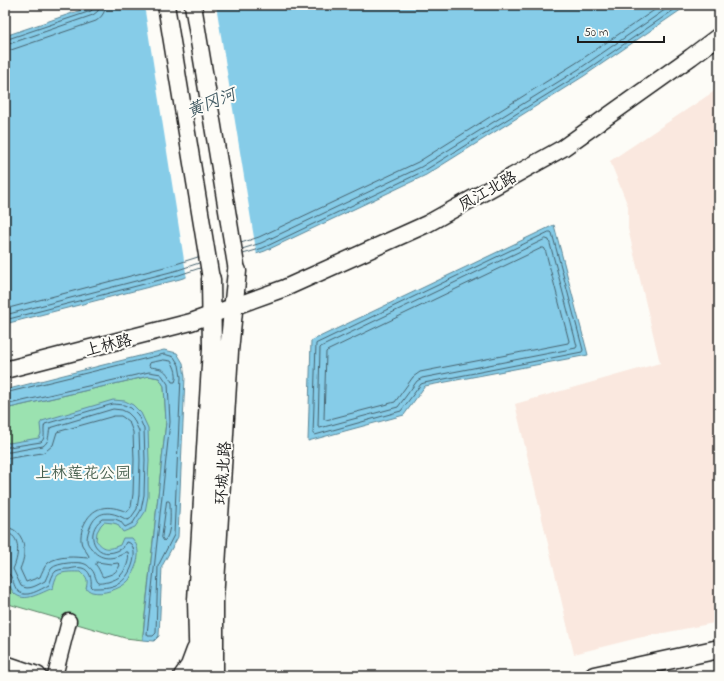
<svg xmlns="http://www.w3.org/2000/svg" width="724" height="681" font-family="'Indie Flower','LXGW WenKai TC',sans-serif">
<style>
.built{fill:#fae8df}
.green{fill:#9be2b0;stroke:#5c7f66}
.water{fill:#86cce8;stroke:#5c8696}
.pier{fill:#fdfcf7}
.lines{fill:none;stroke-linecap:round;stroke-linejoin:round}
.shore{stroke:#46626e;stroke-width:1}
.tertiary-casing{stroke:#1c1c1c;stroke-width:17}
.secondary-casing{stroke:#1c1c1c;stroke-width:19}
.primary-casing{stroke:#1c1c1c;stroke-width:21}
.tertiary{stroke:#fdfcf7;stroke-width:14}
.secondary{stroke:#fdfcf7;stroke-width:16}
.primary{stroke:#fdfcf7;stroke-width:18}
.labels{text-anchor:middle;stroke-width:4;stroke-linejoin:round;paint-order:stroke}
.street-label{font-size:16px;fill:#1c1c1c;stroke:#fdfcf7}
.park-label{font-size:16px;fill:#486150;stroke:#fdfcf7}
.water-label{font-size:17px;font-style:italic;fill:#415a63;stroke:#fdfcf7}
</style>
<rect width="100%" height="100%" fill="#fdfcf7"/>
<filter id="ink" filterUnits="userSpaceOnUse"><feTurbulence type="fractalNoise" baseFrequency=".025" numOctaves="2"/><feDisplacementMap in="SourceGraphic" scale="8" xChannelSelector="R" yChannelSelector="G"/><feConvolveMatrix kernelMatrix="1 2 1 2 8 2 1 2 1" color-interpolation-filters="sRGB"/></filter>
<g filter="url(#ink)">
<path class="built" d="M 719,88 L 719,622 L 638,638 L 574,654 L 515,404 L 660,363 L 628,229 L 628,206 L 610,161 Z"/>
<path class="green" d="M 149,376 L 159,378 L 164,386 L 166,422 L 144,624 L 143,635 L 143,640 L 125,638 L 5,603 L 5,409 Z"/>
<path class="water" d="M 96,5 L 688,5 L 584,76 L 426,175 L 265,251 L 180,279 L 5,324 L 5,36 Z
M 554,225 L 588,355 L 425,386 L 404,415 L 308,441 L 311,341 Z
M 164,350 L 177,353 L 183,363 L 185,377 L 178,537 L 162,566 L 159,636 L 154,641 L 143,640 L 143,635 L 166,422 L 164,386 L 159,378 L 149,376 L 5,409 L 5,390 L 103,365 Z
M 113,400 L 125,401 L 133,405 L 141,413 L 148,428 L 149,461 L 148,480 L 148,496 L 145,512 L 135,527 L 123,532 L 117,524 L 113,523 L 104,522 L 101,525 L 97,532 L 96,540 C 104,550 108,550 120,545 L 123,538 L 132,538 C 142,550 138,562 132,574 C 131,576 130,580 127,582 C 120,589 102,595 92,592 C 91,592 87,589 86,589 C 88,580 88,578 81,572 C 75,572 63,571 58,575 C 55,578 54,584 53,588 C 42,592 24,604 14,593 C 10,589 7,577 5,572 C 5,559 13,552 5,540 L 5,442 L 9,443 L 39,438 L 41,434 L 40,424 L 42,421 Z"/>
<path class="pier" d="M 144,5 L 216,5 L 257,256 L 187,279 Z"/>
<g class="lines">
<path class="shore" d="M 5,40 L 91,11 L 94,8 L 94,5
M 5,45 L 9,44 L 93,15 L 98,11 L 100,5
M 5,51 L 11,50 L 96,21 C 102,17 105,12 106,5
M 549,232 L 551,232 L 552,233 L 583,350 L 582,352 L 424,383 L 421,384 L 401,411 L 315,435 L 313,434 L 316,344 Z
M 546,239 L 549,240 L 577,346 L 576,348 L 422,378 L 417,381 L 398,407 L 320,428 L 318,427 L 320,348 L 321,347 Z
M 241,243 L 259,237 L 418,162 L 576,63 L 662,5
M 542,248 L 544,248 L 545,249 L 569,341 L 568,343 L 420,372 L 413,377 L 395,402 L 326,420 L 324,419 L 326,352 L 327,351 Z
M 242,249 L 261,243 L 421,167 L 579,69 L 672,5
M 243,254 L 263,248 L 424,171 L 582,73 L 681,5
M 5,309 L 176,264 L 198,257
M 5,315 L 178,270 L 199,263
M 5,320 L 179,275 L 200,268
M 164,360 L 171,361 C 175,367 178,376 175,382 L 172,382 C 165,369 164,369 150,367 L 149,366 L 150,363 Z
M 5,393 L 164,354 L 174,357 L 179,365 L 181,377 L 174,535 L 158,566 L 156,633 L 153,636 L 148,636 L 147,634 L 170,422 L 168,384 L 161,374 L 149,372 L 5,405
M 5,447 L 9,447 L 41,442 C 47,437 42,430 45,424 L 113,404 L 124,405 L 131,408 L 138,415 L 144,429 L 145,460 L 144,495 L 141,510 L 133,523 L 125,527 L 120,521 L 115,519 L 102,519 C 84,532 94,560 117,551 C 119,550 121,549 123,548 C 124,546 125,544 126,542 L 130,543 C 140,553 130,578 118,584 C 110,588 101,588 93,588 L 91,586 C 92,579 90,570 82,568 C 78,567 73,568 69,569 C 65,569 60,569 56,571 C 52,574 51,581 49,585 C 43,588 35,593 28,594 C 10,596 17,574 5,572
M 5,452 L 10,452 L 43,446 C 50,441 48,435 50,428 L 113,409 L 122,410 L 128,413 L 133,418 L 139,431 L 140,460 L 139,495 L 137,509 L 130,519 L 127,520 C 114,512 99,508 91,525 C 89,529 87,535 87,540 C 87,543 89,546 91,548 C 100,561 114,560 126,552 L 128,552 C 130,560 126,569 121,575 C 118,579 113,580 108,582 C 105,582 101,584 99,583 C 96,582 95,573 92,570 C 90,568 88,565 85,564 C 79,561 57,563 52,568 C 48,572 47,577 45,581 C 37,585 29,591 21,586 L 13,569 C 18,559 23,534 5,533
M 5,458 L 11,458 L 42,453 L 46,451 L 53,445 L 57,432 L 114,416 L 121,416 L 124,418 L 129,422 L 133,432 L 134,460 L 133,494 L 131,507 L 127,512 C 108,504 92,505 83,527 C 81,532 80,540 82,545 C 84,549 87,552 89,556 L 88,558 C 76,557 58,555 48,563 C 44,567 42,572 40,577 L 26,582 L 20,569 C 22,564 24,559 24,553 C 25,541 19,528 5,527
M 167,501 L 169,501 L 170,503 C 170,513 172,535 164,541 L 162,538 Z
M 97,562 L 111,564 L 118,563 L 120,565 C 116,574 112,574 103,577 C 101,575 99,568 96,565 Z"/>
<defs>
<path id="tertiary" d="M 55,676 L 69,621"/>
<path id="secondary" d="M 166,5 L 211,279
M 193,5 L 237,271
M 5,370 L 191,322 L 285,288 L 427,224 L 563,148 L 691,57 L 719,36"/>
<path id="primary" d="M 5,665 L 37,676
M 183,676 L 190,666 L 196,650
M 199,676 L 197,600 L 212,348 L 211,279
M 214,676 L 214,600 L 229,351 L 237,271
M 594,676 L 719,649"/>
</defs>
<use href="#tertiary" class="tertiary-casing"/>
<use href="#secondary" class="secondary-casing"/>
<use href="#primary" class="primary-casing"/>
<use href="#tertiary" class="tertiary"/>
<use href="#secondary" class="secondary"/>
<use href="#primary" class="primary"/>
</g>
</g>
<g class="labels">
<g class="street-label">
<text transform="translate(487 190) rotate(-29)" y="6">凤江北路</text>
<text transform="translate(108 344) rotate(-14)" y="6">上林路</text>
<text transform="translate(222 473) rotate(-86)" y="6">环城北路</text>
</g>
<g class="park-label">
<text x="83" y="478">上林莲花公园</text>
</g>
<g class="water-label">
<text transform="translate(211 102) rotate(-22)" y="6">黄冈河</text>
</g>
</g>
<rect width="724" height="681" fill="none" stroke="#fdfcf7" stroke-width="20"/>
<rect x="10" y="10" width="704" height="661" fill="none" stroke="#1c1c1c" stroke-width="1.5" filter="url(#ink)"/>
<path d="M578 36v6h86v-6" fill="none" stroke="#1c1c1c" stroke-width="2"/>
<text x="584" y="36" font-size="12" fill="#1c1c1c" stroke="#fdfcf7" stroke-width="3" paint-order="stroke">50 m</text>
</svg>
